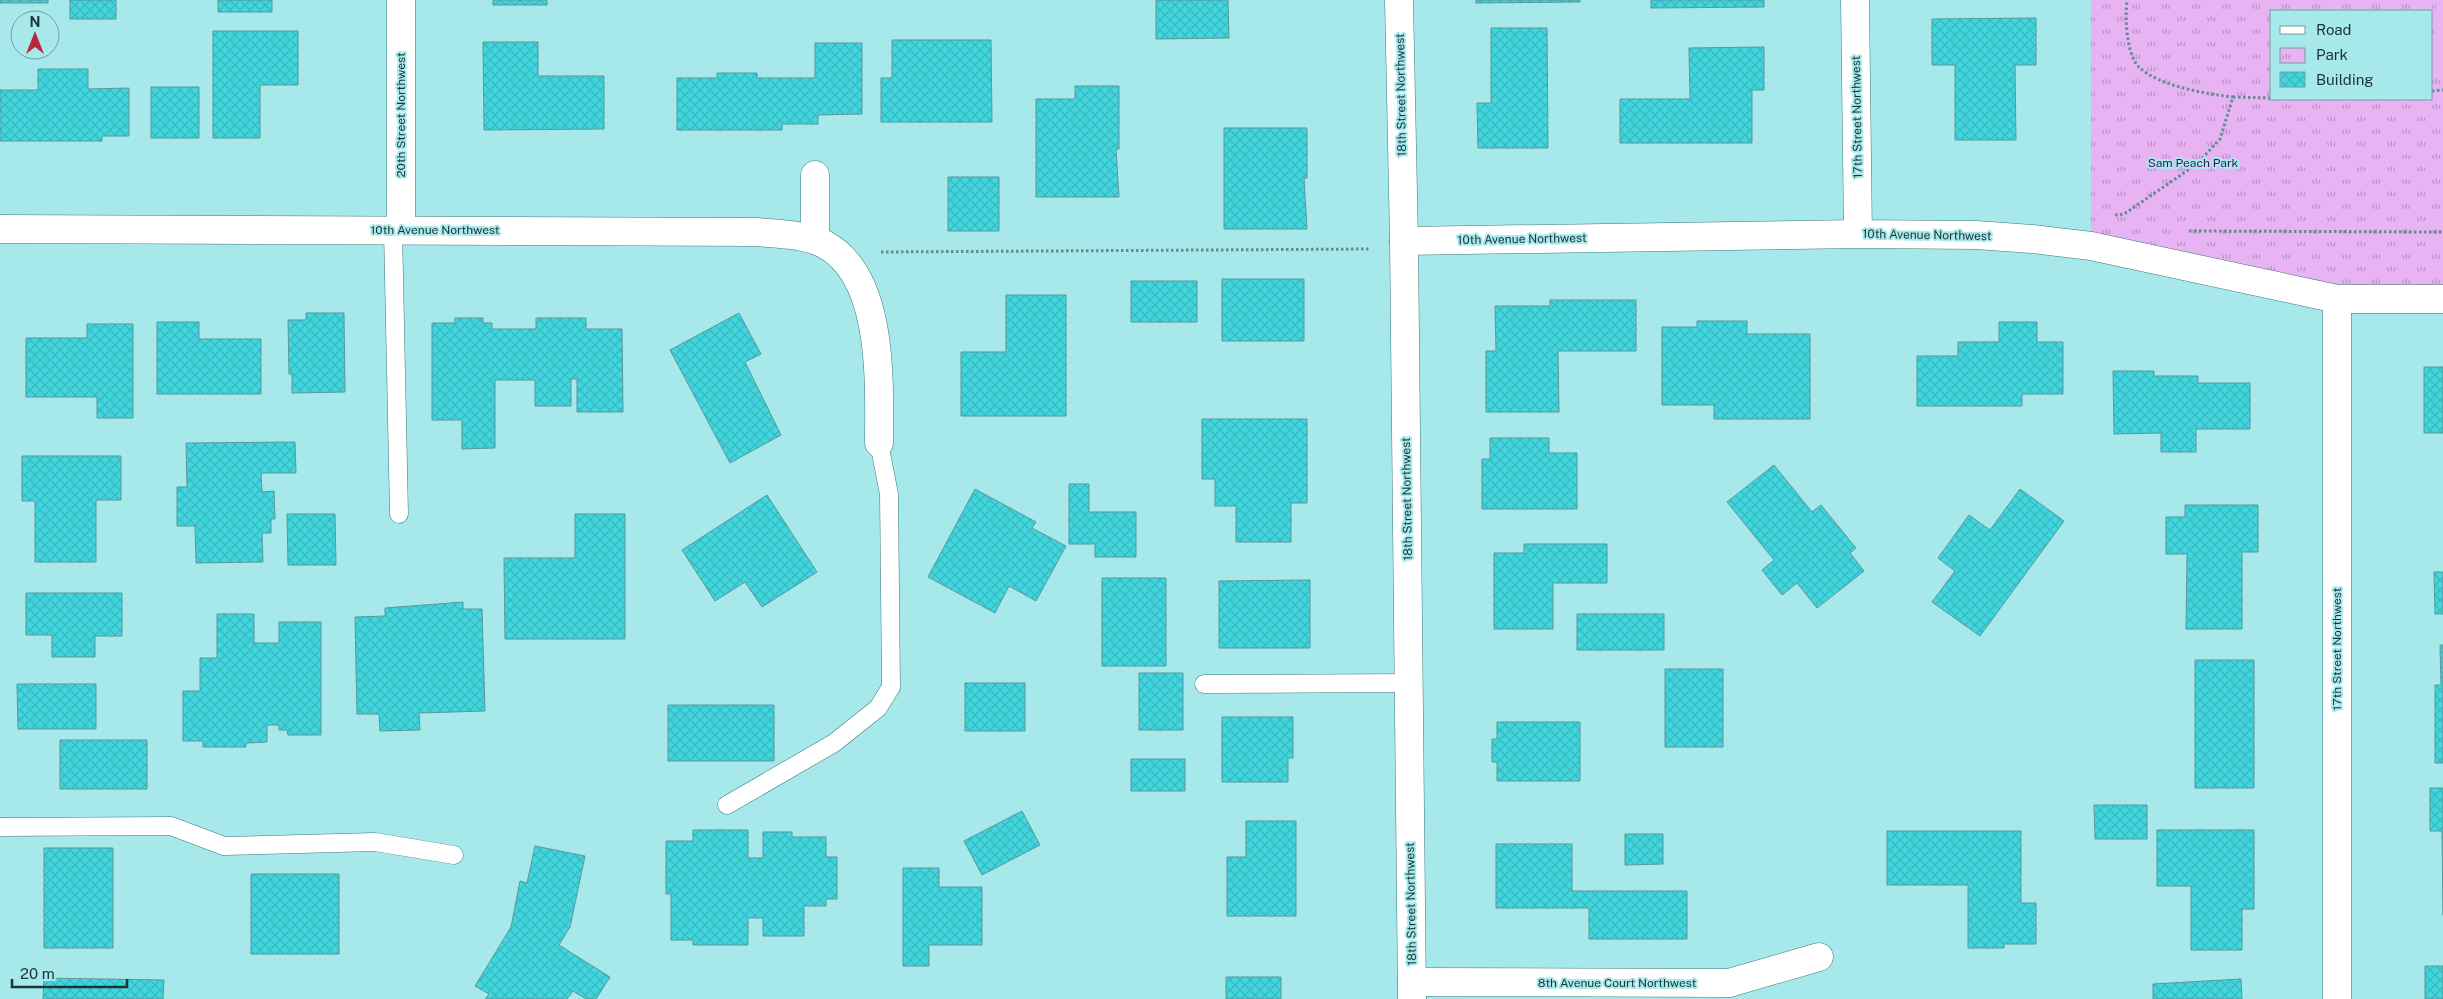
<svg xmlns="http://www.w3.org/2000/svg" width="2443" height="999" font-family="'Public Sans',sans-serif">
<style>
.park{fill:url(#park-tufts);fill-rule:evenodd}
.garden{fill:#e7b3f3}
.building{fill:url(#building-cross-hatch);stroke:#59999c}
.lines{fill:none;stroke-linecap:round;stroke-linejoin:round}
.service-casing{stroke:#39797c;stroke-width:19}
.minor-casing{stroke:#39797c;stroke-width:29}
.tertiary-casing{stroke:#39797c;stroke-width:29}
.path{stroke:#608d8f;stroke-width:3;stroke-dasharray:2.5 2.5;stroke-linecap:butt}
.service{stroke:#fff;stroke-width:18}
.minor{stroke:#fff;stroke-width:28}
.tertiary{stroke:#fff;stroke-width:28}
.labels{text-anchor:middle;stroke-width:4;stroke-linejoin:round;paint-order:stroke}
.street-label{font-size:12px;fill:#1b3537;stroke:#a7e8eb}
.park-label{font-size:12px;fill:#560765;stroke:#a7e8eb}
</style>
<defs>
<pattern id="park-tufts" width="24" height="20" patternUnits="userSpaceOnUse" patternTransform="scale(1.25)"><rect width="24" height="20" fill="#e7b3f3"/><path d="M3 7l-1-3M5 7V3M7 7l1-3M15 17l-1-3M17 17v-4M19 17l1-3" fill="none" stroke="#ba92c6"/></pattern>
<pattern id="building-cross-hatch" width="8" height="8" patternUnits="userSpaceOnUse" patternTransform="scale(1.25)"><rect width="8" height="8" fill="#41d6de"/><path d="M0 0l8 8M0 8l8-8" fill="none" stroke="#38b8bf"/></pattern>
</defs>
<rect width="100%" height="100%" fill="#a7e8eb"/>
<path class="park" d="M 2091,0 L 2443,0 L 2443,299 L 2337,299 L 2091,246 ZM 2272,11 L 2432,11 L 2432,99 L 2272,99 Z"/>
<path class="garden" d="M 2437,0 L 2443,0 L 2443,62 L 2432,61 Z"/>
<path class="building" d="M 0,0 L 48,0 L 48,3 L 0,3 Z
M 70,0 L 116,0 L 116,19 L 70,19 Z
M 218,0 L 272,0 L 272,12 L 218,12 Z
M 493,0 L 547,0 L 547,5 L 493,5 Z
M 1156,0 L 1228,0 L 1229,38 L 1156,39 Z
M 1476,0 L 1580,0 L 1580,2 L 1476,3 Z
M 1651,0 L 1764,0 L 1764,7 L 1651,8 Z
M 2036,18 L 2036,65 L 2015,65 L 2016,140 L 1955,140 L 1955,65 L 1932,65 L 1932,19 Z
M 1491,28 L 1547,28 L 1548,148 L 1478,148 L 1477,103 L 1491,103 Z
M 213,31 L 298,31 L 298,85 L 260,85 L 260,138 L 213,138 Z
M 892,40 L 991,40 L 992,122 L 881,122 L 881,78 L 892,78 Z
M 483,42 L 538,42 L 538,76 L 604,76 L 604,129 L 484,130 Z
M 815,43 L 862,43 L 862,114 L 818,115 L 818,124 L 782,124 L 782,130 L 677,130 L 677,78 L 717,78 L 717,73 L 757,73 L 757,78 L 815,78 Z
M 1764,47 L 1764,90 L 1752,90 L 1752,143 L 1620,143 L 1620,99 L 1690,99 L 1689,48 Z
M 38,69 L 88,69 L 88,89 L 129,88 L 129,136 L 102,136 L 102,141 L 0,141 L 0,90 L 38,90 Z
M 1075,86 L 1119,86 L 1119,149 L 1116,149 L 1119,197 L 1036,197 L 1036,99 L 1075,99 Z
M 151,87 L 199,87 L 199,138 L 151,138 Z
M 1224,128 L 1307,128 L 1307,178 L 1304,178 L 1307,229 L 1224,229 Z
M 948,177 L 999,177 L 999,231 L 948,231 Z
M 1222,279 L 1304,279 L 1304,341 L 1222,341 Z
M 1131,281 L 1197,281 L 1197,322 L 1131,322 Z
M 1006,295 L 1066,295 L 1066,416 L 961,416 L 961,352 L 1006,352 Z
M 1550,300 L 1636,300 L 1636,351 L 1558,351 L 1559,412 L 1486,412 L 1486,351 L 1496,351 L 1495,306 L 1550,306 Z
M 306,313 L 344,313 L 345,392 L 292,393 L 292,374 L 289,374 L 288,320 L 306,320 Z
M 739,313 L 761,354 L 745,362 L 781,435 L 730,463 L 670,350 Z
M 455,318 L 483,318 L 483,323 L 492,323 L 492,329 L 536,329 L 536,318 L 586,318 L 586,329 L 622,329 L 623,412 L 577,412 L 577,379 L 571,379 L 571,406 L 535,406 L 535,380 L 495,380 L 495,448 L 462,449 L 462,420 L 432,420 L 432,323 L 455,323 Z
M 1697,321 L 1747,321 L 1747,334 L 1810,334 L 1810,419 L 1714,419 L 1714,405 L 1662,405 L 1662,327 L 1697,327 Z
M 157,322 L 199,322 L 199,339 L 261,339 L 261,394 L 157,394 Z
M 1999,322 L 2037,322 L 2037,342 L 2063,342 L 2063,394 L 2022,394 L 2022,406 L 1917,406 L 1917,356 L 1958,356 L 1958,342 L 1999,342 Z
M 87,324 L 133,324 L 133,418 L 97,418 L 97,397 L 26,397 L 26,338 L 87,338 Z
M 2424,367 L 2443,367 L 2443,433 L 2424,433 Z
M 2113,371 L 2154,371 L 2154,376 L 2198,376 L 2198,383 L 2250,383 L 2250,429 L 2196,429 L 2196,452 L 2161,452 L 2161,433 L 2114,434 Z
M 1202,419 L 1307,419 L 1307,503 L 1291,503 L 1291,542 L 1236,542 L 1236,506 L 1215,506 L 1215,479 L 1202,479 Z
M 1490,438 L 1549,438 L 1549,453 L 1577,453 L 1577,509 L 1482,509 L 1482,459 L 1490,459 Z
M 295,442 L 296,473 L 261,473 L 262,492 L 274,491 L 275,519 L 271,519 L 271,533 L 262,533 L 263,562 L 196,563 L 195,526 L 177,526 L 177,487 L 187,487 L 186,443 Z
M 22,456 L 121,456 L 121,500 L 96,500 L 96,562 L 35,562 L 35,501 L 22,501 Z
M 1774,465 L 1812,512 L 1821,505 L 1856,548 L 1850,553 L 1864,571 L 1817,608 L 1797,583 L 1782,595 L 1762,570 L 1774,560 L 1727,502 Z
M 1069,484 L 1089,484 L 1089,512 L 1136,512 L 1136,557 L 1095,557 L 1095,544 L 1069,544 Z
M 975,489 L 1036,522 L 1032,528 L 1066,546 L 1036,601 L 1009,586 L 995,613 L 928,577 Z
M 2020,489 L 2064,521 L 1980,636 L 1932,602 L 1955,571 L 1938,558 L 1969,515 L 1990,530 Z
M 767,495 L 817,572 L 762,607 L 745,582 L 715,601 L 682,550 Z
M 2185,505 L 2258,505 L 2258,552 L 2242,552 L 2242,629 L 2186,629 L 2187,554 L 2166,554 L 2166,517 L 2185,517 Z
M 287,514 L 335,514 L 336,565 L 288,565 Z
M 575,514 L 625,514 L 625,639 L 505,639 L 504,558 L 575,558 Z
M 1524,544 L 1607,544 L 1607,583 L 1553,583 L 1553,629 L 1494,629 L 1494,553 L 1524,553 Z
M 2434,572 L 2443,572 L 2443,614 L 2435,614 Z
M 1102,578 L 1166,578 L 1166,666 L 1102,666 Z
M 1310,580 L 1310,648 L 1219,648 L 1219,581 Z
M 26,593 L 122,593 L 122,636 L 95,636 L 95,657 L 52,657 L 52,635 L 26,635 Z
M 463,602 L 463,609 L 482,609 L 485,711 L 419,713 L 420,730 L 380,731 L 379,714 L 357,714 L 355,617 L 385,616 L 385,608 Z
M 217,614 L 254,614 L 254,643 L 279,643 L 279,622 L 321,622 L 321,735 L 288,735 L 287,730 L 279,730 L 279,725 L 267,725 L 267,742 L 246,743 L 246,747 L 203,747 L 203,741 L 183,741 L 183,691 L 200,691 L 200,658 L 217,658 Z
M 1577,614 L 1664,614 L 1664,650 L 1577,650 Z
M 2440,645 L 2443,645 L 2443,763 L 2435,763 L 2435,685 L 2441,685 Z
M 2195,660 L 2254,660 L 2254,788 L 2195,788 Z
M 1665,669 L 1723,669 L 1723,747 L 1665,747 Z
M 1139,673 L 1183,673 L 1183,730 L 1139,730 Z
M 965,683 L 1025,683 L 1025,731 L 965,731 Z
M 17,684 L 96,684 L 96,729 L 18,729 Z
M 668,705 L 774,705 L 774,761 L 668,761 Z
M 1222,717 L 1293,717 L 1293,758 L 1288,758 L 1288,782 L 1222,782 Z
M 1497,722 L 1580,722 L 1580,781 L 1497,781 L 1497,762 L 1492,762 L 1492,739 L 1497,739 Z
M 60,740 L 147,740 L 147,789 L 60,789 Z
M 1131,759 L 1185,759 L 1185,791 L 1131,791 Z
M 2430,788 L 2443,788 L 2443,915 L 2442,831 L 2430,831 Z
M 2094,805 L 2147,805 L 2147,839 L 2095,839 Z
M 1022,811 L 1040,845 L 982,875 L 964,841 Z
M 1246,821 L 1296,821 L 1296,916 L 1227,916 L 1227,857 L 1246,857 Z
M 693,830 L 748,830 L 748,858 L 763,858 L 763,832 L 792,832 L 792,837 L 826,837 L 826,857 L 837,857 L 837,899 L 826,899 L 826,906 L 804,906 L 804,936 L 763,936 L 763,918 L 748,918 L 748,945 L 693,945 L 693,940 L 671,940 L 671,894 L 666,894 L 666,841 L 693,841 Z
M 2157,830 L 2254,830 L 2254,909 L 2242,909 L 2242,950 L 2191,950 L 2191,886 L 2157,886 Z
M 1887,831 L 2021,831 L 2021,903 L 2036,903 L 2036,944 L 2004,944 L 2004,948 L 1968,948 L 1968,885 L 1887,885 Z
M 1625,834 L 1663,834 L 1663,864 L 1625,865 Z
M 1496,844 L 1572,844 L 1572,891 L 1687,891 L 1687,939 L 1589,939 L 1589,908 L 1496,908 Z
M 535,846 L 585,856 L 570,927 L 559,945 L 610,977 L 596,999 L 586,999 L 573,991 L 567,999 L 485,999 L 489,994 L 475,986 L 511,927 L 520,881 L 527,883 Z
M 44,848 L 113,848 L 113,948 L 44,948 Z
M 903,868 L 939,868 L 939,887 L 982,887 L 982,945 L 929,945 L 929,966 L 903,966 Z
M 251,874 L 339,874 L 339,954 L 251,954 Z
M 2425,966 L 2443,966 L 2443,999 L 2425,999 Z
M 1226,977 L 1281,977 L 1281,999 L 1226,999 Z
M 44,978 L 164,980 L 163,999 L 43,999 Z
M 2241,979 L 2242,999 L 2153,999 L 2153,984 Z"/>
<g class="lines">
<defs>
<path id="service" d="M 393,230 L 399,514
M 1204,684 L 1409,683
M 727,805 L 834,743 L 878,708 L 891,687 L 889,494 L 879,443
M 0,827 L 171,826 L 224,846 L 375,842 L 454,855"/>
<path id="minor" d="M 1855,0 L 1858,234
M 815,175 L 815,240
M 0,229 L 757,232 C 778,234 804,234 824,244 C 885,276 879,384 879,443
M 401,230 L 401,0
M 1404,241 L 1858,234 L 1976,235 L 2032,239 L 2091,246 L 2337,299 L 2443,299
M 1412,982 L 1729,983 L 1819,957
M 2337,999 L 2337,299"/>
<path id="tertiary" d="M 1399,0 L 1404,241 L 1412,999"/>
</defs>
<use href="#service" class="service-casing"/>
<use href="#minor" class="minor-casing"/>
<use href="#tertiary" class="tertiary-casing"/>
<path class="path" d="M 2432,91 L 2443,90
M 2233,97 L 2272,98
M 2115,215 L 2124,214 L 2197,164 L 2220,139 L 2233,97 C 2207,94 2158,86 2139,67 C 2126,55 2125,16 2127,0
M 2189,231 L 2443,232
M 881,252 L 1370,249"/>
<use href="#service" class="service"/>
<use href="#minor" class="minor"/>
<use href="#tertiary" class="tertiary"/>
</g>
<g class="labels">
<g class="street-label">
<text transform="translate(1401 95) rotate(-91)" y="4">18th Street Northwest</text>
<text transform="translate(401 115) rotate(-90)" y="4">20th Street Northwest</text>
<text transform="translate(1857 117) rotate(-91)" y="4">17th Street Northwest</text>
<text x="435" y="234">10th Avenue Northwest</text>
<text transform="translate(1927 235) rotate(1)" y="4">10th Avenue Northwest</text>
<text transform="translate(1522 239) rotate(-1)" y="4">10th Avenue Northwest</text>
<text transform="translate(1407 499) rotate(-91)" y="4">18th Street Northwest</text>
<text transform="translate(2337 649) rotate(-90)" y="4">17th Street Northwest</text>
<text transform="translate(1411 904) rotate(-91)" y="4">18th Street Northwest</text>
<text x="1617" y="987">8th Avenue Court Northwest</text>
</g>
<g class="park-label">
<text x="2193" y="167">Sam Peach Park</text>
</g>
</g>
<rect x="2270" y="10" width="162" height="90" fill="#a7e8eb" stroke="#6fa0a3"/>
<rect x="2280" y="26" width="25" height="8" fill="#ffffff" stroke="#6fa0a3"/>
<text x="2316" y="35" font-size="15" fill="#1b3537">Road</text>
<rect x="2280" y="48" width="25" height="15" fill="url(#park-tufts)" stroke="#6fa0a3"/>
<text x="2316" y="60" font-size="15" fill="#1b3537">Park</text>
<rect x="2280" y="72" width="25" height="15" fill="url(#building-cross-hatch)" stroke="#6fa0a3"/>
<text x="2316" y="85" font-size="15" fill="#1b3537">Building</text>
<g transform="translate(35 35)"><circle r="24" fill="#a7e8eb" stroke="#6fa0a3"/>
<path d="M0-4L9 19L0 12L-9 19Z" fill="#b9283a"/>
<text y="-8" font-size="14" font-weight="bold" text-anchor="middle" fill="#1b3537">N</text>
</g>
<path d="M12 979v8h115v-8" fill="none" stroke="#1b3537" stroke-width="2.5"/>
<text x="20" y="979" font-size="15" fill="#1b3537" stroke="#a7e8eb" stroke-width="4" paint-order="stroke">20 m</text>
</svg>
